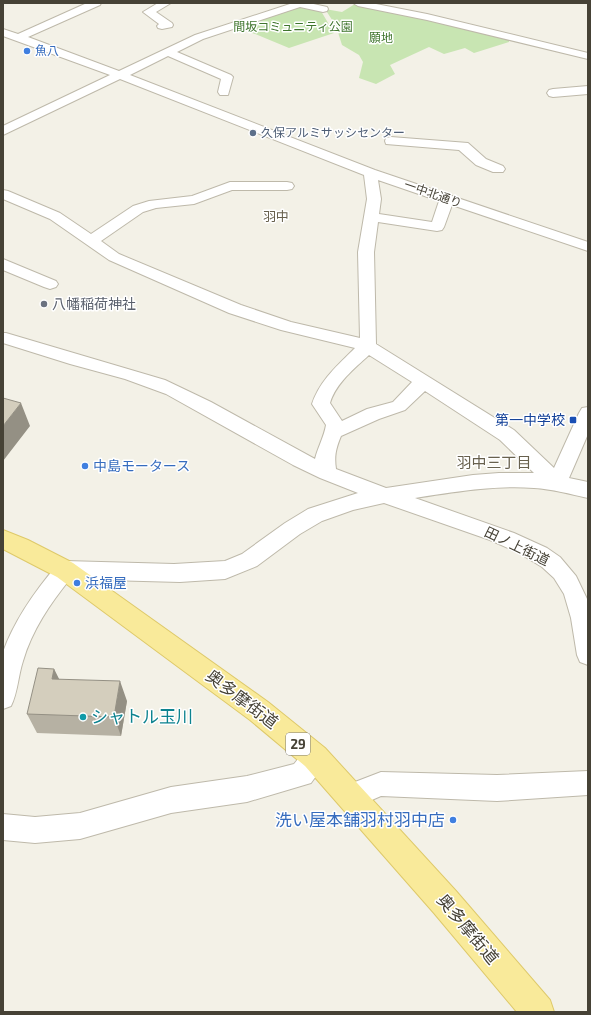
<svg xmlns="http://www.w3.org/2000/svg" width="591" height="1015" font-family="'Exo 2','Noto Sans JP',sans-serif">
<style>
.green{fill:#c8e5b2}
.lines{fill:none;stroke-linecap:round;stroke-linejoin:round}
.minor-casing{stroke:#beb9aa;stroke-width:2}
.major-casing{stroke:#dec96a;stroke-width:2}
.minor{fill:#fff;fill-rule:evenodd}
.major{fill:#f9ea9a;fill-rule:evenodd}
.wall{fill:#b6b1a3}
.shaded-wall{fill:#949084}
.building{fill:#d4cebd;stroke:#949084}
.shop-dot{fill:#3f7fe0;stroke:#fff;stroke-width:1.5}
.service-dot{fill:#5c6f8a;stroke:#fff;stroke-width:1.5}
.worship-dot{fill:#6b7280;stroke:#fff;stroke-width:1.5}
.transit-dot{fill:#1a4fb4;stroke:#fff;stroke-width:1.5}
.culture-dot{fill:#0f9aa8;stroke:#fff;stroke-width:1.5}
.labels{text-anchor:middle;stroke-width:3;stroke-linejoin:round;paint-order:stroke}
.far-park-label{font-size:12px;fill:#3f752d;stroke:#fff}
.far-shop-label{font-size:12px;fill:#366cbe;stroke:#fff;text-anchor:start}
.far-service-label{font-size:12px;fill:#4e5e75;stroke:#fff;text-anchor:start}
.far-street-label{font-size:12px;fill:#464236;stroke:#fff}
.far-quarter-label{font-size:13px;fill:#68614e;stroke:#fff}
.shield{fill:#fff;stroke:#7e7b72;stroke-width:1}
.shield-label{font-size:13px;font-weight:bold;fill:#464236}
.worship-label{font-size:14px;fill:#5b616d;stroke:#fff;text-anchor:start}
.transit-label{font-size:14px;fill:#164399;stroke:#fff;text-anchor:end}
.shop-label{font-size:14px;fill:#366cbe;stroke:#fff;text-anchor:start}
.street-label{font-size:14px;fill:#464236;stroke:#fff}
.neighbourhood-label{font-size:15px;fill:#68614e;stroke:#fff}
.near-street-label{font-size:17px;fill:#464236;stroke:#fff}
.near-culture-label{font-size:17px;fill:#0d838f;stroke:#fff;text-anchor:start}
.near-shop-label{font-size:17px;fill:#366cbe;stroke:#fff;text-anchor:end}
</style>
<rect width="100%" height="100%" fill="#f3f1e7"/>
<path class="green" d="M 355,4 L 427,17 L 509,40 L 509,42 L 474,53 L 465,48 L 444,54 L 429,47 L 390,65 L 395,74 L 376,84 L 359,78 L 363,62 L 359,55 L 342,45 L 336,26 L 325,9 L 342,12 Z
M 299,6 L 321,11 L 334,33 L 289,48 L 238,27 Z"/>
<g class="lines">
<defs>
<path id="minor" d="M 87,3 L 101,3 L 100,5 L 28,37 L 119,71 L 195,35 L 293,3 L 309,3 L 327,7 L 328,9 L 327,11 L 323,12 L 300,7 L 203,39 L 177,52 L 231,75 L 233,77 L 228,95 L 220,95 L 218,92 L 221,79 L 168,56 L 130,75 L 375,170 L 588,242 L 588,251 L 452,205 L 444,227 L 442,230 L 437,231 L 378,222 L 374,252 L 376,344 L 514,430 L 554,468 L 579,413 L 582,408 L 588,407 L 588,434 L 569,478 L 588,482 L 588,498 C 570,494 552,489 534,488 C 494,485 455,492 415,498 L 514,533 L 547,548 L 560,557 L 576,576 L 588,601 L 588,665 L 580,662 L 577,655 L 571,618 L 564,594 L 554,578 L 542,567 L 519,553 L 490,540 L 384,503 L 353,510 L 322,521 L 300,534 L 257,566 L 225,579 L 180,582 L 70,579 C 50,604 32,630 23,661 C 18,676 18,692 11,706 L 3,709 L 3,652 C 15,619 35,591 58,564 L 65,561 L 174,564 L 225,561 L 242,554 L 285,523 L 308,509 L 358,493 L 320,478 L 293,465 L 166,394 L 125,379 L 70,364 L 3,343 L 3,333 L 6,333 L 165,380 L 211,402 L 315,459 C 318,447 324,437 326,425 L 312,404 C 320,380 338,365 355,348 L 281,330 L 229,313 L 109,260 L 50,219 L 3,199 L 3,190 L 8,191 L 60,213 L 91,234 L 133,206 L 149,201 L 192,196 L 230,182 L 287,182 L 292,183 L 294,186 L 292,189 L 287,190 L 232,190 L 194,204 L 156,208 L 143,212 L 101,241 L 119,254 L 241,305 L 291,322 L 360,338 L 358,252 L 367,199 L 364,175 L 120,79 L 3,135 L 3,126 L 110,75 L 3,36 L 3,29 L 18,34 ZM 378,180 L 439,201 L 432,222 L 379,214 L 381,199 ZM 369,355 L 412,382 L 393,402 L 367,409 L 342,421 L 330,403 C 336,383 354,369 369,355 ZM 425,391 L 500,440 L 534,473 L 499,473 L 473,475 L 386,488 L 336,469 C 334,456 336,448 341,436 L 379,419 L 405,410 Z
M 158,3 L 171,3 L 156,12 L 172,23 L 173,25 L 172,27 L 162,29 L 158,28 L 157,26 L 159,24 L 143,12 Z
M 353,3 L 371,3 L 427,14 L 588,53 L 588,59 L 427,20 L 358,6 Z
M 588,86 L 588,94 L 553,97 L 549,96 L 547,93 L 549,90 L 553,89 Z
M 391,137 L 468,143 L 486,159 L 503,166 L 505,169 L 503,172 L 493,172 L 476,165 L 459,150 L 386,144 L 385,141 L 386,138 Z
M 3,259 L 56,281 L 58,284 L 56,287 L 50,289 L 44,287 L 3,270 Z
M 315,745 L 324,749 L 327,757 L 324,765 L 311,783 L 247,802 L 171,813 L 80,839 L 35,843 L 3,840 L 3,814 L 35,817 L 80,813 L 171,787 L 247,776 L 294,764 L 306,749 Z
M 588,771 L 588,795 L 497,801 L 381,796 L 351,809 L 342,805 L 338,796 L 342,787 L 381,772 L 497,775 Z"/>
<path id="major" d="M 3,530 L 28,540 L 73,563 L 268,702 L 325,748 L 456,891 L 550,1000 L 554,1012 L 517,1012 L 434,913 L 305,766 L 250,720 L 57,577 L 3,549 Z"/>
</defs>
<use href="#minor" class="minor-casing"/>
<use href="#major" class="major-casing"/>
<use href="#minor" class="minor"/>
<use href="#major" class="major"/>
</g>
<path class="wall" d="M 54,669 L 59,679 L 127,701 L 121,736 L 37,733 L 27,714 Z"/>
<path class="shaded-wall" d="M 21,403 L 30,426 L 3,461 L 3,426 Z
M 54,669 L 64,689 L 52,679 Z
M 120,681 L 127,701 L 121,736 L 114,717 Z"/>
<path class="building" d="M 3,398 L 21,403 L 3,426 Z
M 38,668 L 54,669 L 52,679 L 120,681 L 114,717 L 27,714 Z"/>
<g class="shop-dot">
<circle cx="27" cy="51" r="4"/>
<circle cx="85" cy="466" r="4"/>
<circle cx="77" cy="583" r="4"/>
<circle cx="453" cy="820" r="4"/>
</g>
<circle class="service-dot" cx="253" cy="133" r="4"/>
<circle class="worship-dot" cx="44" cy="304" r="4"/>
<rect class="transit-dot" x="569" y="416" width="8" height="8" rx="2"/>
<circle class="culture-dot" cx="83" cy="717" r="4"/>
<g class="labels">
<g class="far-park-label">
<text x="293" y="31">間坂コミュニティ公園</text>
<text x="381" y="42">願地</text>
</g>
<g class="far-shop-label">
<text x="35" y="55">魚八</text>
</g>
<g class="far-service-label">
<text x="261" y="137">久保アルミサッシセンター</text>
</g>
<g class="far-street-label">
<text transform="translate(433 194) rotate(19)" y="4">一中北通り</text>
</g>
<g class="far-quarter-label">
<text x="276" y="221">羽中</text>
</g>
<rect class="shield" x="286" y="733" width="24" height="22" rx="3"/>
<g class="shield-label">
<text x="298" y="749">29</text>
</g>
<g class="worship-label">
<text x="52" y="309">八幡稲荷神社</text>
</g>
<g class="transit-label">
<text x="565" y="425">第一中学校</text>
</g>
<g class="shop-label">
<text x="93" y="471">中島モータース</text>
<text x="85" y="588">浜福屋</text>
</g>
<g class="street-label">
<text transform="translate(517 546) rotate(26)" y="5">田ノ上街道</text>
</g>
<g class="neighbourhood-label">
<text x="494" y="468">羽中三丁目</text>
</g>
<g class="near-street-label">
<text transform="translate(242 699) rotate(37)" y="6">奥多摩街道</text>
<text transform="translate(468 929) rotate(50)" y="6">奥多摩街道</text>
</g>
<g class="near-culture-label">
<text x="91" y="723">シャトル玉川</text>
</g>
<g class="near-shop-label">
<text x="445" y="826">洗い屋本舗羽村羽中店</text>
</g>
</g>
<rect width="591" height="1015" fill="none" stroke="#464236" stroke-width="8"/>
</svg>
